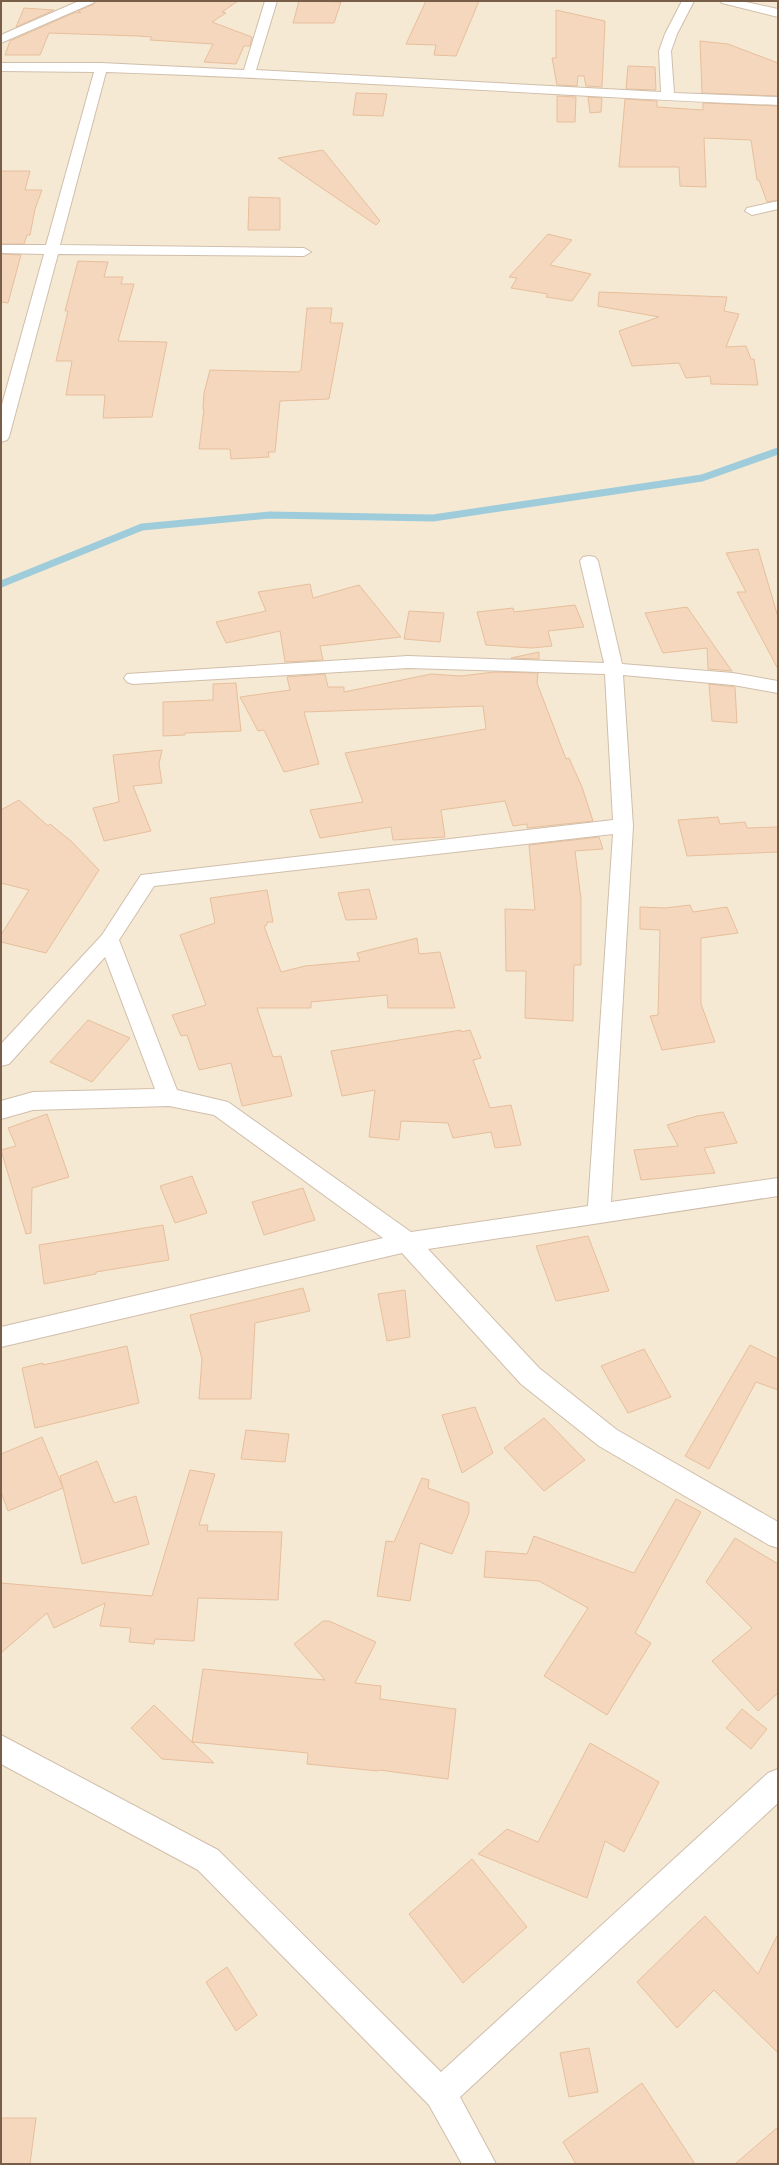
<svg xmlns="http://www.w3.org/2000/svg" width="779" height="2165" font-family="'IBM Plex Sans',sans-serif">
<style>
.residential{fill:#f5e9d4}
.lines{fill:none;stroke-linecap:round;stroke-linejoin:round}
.stream{stroke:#9fccda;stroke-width:7}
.building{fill:#f4d7bc;stroke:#e7bf9c}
.minor-casing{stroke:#d0beab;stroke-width:2}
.minor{fill:#fff;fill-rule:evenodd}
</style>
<rect width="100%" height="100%" fill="#fdf6e6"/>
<path class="residential" d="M 1,1 L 778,1 L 778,2164 L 1,2164 Z"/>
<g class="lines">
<path class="stream" d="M 1,584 L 142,527 L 270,515 L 433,518 L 702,478 L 778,451"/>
</g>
<path class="building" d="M 96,1 L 238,1 L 222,12 L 226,13 L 212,22 L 252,37 L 250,46 L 244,46 L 236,64 L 204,62 L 213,44 L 150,40 L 152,37 L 138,36 L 49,33 L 40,55 L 5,55 L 10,41 L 76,12 L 81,13 L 78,11 L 94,4 Z
M 299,1 L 314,1 L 341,2 L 334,23 L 293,23 Z
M 426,1 L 479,1 L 456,56 L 434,55 L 436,45 L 406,44 Z
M 24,8 L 54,10 L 16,27 Z
M 556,10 L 605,21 L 602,87 L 586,86 L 584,76 L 578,76 L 577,86 L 557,85 L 552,58 L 556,58 Z
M 700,41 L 728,44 L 778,63 L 778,96 L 702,93 Z
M 628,66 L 655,67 L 656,90 L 626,89 Z
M 356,93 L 387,94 L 383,116 L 353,115 Z
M 557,96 L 576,97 L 575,122 L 557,122 Z
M 588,97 L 602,98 L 601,112 L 590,113 Z
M 625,99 L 657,101 L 657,107 L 703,110 L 703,103 L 778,106 L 778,200 L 767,202 L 759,180 L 757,180 L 751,140 L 704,138 L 706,187 L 680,186 L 679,167 L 619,167 Z
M 323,150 L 380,221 L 376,225 L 278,158 Z
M 1,171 L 30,171 L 25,190 L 42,190 L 35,209 L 30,235 L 27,235 L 24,244 L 1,244 Z
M 249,197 L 280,198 L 280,230 L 248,230 Z
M 548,234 L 572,240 L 550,265 L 591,274 L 572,301 L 546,297 L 548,294 L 511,288 L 517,278 L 509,277 Z
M 1,254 L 21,255 L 8,303 L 1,302 Z
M 78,261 L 108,262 L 104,277 L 123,277 L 121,284 L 134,284 L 118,341 L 167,342 L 152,417 L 103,418 L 105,395 L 66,395 L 72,361 L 56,361 L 68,311 L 65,311 Z
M 599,292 L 727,297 L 724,311 L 739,314 L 726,347 L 746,346 L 751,359 L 754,359 L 758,385 L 711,384 L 710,376 L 686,378 L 679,363 L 632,366 L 619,331 L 659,317 L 598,306 Z
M 307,308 L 332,308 L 330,323 L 343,323 L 329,399 L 280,401 L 275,452 L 268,452 L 269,457 L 231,459 L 230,449 L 199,449 L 204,409 L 203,409 L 204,393 L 210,370 L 298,372 L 301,370 Z
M 758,549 L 778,617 L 778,669 L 737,592 L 746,592 L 726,553 Z
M 310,584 L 313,598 L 359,585 L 401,637 L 320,646 L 323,660 L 285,662 L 280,631 L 226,643 L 216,622 L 266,611 L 258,592 Z
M 575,605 L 584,627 L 548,631 L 552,646 L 532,648 L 486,645 L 477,612 L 513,608 L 514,612 Z
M 687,607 L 715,647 L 732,671 L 708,669 L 707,648 L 663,653 L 645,613 Z
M 409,611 L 444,613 L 440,642 L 404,639 Z
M 539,652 L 539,659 L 511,658 Z
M 494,672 L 538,673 L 537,683 L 566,759 L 569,758 L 582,787 L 593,821 L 527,828 L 527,824 L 513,826 L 505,801 L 441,810 L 445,837 L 393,840 L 391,827 L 320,838 L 310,810 L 363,802 L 345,753 L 486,729 L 483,706 L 304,712 L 319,764 L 284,772 L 264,730 L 258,731 L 240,697 L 290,690 L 287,677 L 325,674 L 328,687 L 344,687 L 344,692 L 431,674 L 461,676 Z
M 236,683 L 241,731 L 185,733 L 185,735 L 163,736 L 163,702 L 213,700 L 213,684 Z
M 709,684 L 735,687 L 737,723 L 712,721 Z
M 162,750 L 159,764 L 162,783 L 133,786 L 151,831 L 104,841 L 93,808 L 119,802 L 113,755 Z
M 19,800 L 48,826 L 50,824 L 71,841 L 99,870 L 46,953 L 1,942 L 1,935 L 29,890 L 1,883 L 1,810 Z
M 718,817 L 720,824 L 745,822 L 747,828 L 778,827 L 778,852 L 687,856 L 678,820 Z
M 599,837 L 603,849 L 575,851 L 581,899 L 581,965 L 574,965 L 573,1021 L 525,1018 L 526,971 L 506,971 L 505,909 L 535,910 L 529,845 Z
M 369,889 L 377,919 L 346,920 L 338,893 Z
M 267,890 L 273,922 L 267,922 L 267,925 L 264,926 L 281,972 L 305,966 L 360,961 L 357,953 L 417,938 L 419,954 L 440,952 L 455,1008 L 388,1008 L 387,995 L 311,1002 L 311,1008 L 257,1008 L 273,1057 L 281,1056 L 292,1096 L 242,1106 L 231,1063 L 199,1070 L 187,1035 L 181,1036 L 172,1015 L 206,1005 L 180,935 L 215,923 L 210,898 Z
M 690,905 L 693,912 L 727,907 L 738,933 L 701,938 L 701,1004 L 715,1042 L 662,1050 L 650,1016 L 658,1015 L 660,930 L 640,929 L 640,907 L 665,908 Z
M 88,1020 L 130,1038 L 92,1082 L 50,1062 Z
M 461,1030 L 461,1032 L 470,1030 L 481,1058 L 473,1060 L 490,1108 L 511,1105 L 521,1145 L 495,1148 L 491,1132 L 453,1138 L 448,1123 L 401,1121 L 399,1140 L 369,1137 L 375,1090 L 342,1096 L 331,1051 Z
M 723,1112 L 737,1143 L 704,1148 L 715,1173 L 641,1180 L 634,1150 L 678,1146 L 667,1125 L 697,1116 Z
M 47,1114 L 69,1177 L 32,1188 L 31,1233 L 26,1234 L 1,1150 L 16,1146 L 8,1128 Z
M 192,1176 L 207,1213 L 175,1223 L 160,1186 Z
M 303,1188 L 315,1220 L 264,1235 L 252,1202 Z
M 163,1225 L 169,1260 L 96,1272 L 96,1274 L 44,1284 L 39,1245 Z
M 588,1236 L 609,1291 L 556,1301 L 536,1246 Z
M 303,1288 L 310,1311 L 255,1323 L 251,1399 L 199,1399 L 202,1359 L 190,1315 Z
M 405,1290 L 410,1337 L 387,1341 L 378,1294 Z
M 750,1345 L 778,1359 L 778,1390 L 756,1382 L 709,1469 L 685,1456 Z
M 127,1346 L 139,1403 L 35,1428 L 22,1368 L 43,1363 L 43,1365 Z
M 644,1349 L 671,1397 L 628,1413 L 601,1366 Z
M 475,1407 L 493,1453 L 462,1473 L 442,1415 Z
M 544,1418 L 585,1460 L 544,1491 L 504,1448 Z
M 246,1430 L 289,1434 L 285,1462 L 241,1459 Z
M 42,1437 L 63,1488 L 8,1511 L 1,1492 L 1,1454 Z
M 97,1461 L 114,1503 L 136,1496 L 149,1544 L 82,1564 L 60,1476 Z
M 190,1470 L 215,1474 L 199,1525 L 208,1525 L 207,1531 L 282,1532 L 278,1600 L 198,1598 L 194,1641 L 155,1639 L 154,1644 L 129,1642 L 131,1628 L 100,1626 L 105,1603 L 54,1628 L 47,1613 L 1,1653 L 1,1583 L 152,1596 Z
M 422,1478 L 429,1480 L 428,1488 L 469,1503 L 469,1513 L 452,1554 L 420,1543 L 410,1601 L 377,1596 L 386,1541 L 394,1542 Z
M 676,1499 L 701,1512 L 635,1633 L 651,1643 L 607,1715 L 544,1676 L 588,1608 L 539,1581 L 484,1577 L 486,1551 L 527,1554 L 534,1536 L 634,1573 Z
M 735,1538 L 778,1564 L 778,1693 L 758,1711 L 712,1661 L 752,1628 L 706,1582 Z
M 323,1621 L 329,1621 L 376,1642 L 355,1683 L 381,1686 L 380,1699 L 456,1709 L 448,1779 L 379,1770 L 378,1771 L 307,1764 L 308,1753 L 192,1742 L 214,1763 L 162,1759 L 131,1728 L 154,1705 L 192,1742 L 203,1669 L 325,1680 L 294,1644 Z
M 742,1709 L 767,1729 L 751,1749 L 726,1728 Z
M 590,1743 L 659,1782 L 624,1852 L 605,1841 L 587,1898 L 478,1854 L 507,1829 L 538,1842 Z
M 472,1859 L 527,1927 L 463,1983 L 409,1914 Z
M 705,1916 L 758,1974 L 778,1934 L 778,2053 L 714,1990 L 677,2028 L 637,1982 Z
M 227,1967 L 257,2015 L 236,2031 L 206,1982 Z
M 589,2048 L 598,2092 L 569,2097 L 560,2053 Z
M 642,2083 L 695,2164 L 576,2164 L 563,2142 Z
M 1,2118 L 36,2118 L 30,2164 L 1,2164 Z
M 778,2127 L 778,2164 L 735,2164 Z"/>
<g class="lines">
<defs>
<path id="minor" d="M 79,1 L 95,1 L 93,3 L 1,43 L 1,35 Z
M 265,1 L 277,1 L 256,70 L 661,92 L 659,51 L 665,34 L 682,1 L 694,1 L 677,34 L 671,51 L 674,93 L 778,97 L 778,105 C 554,96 330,79 106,72 L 60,245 L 304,248 L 311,252 L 304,256 L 58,254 L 9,437 L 7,440 L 1,442 L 1,408 L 44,254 L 1,253 L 1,245 L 46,245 L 94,72 L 1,71 L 1,63 L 101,63 L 244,70 Z
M 720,1 L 741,1 L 778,9 L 778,17 L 722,3 Z
M 778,201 L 778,209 L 752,215 L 745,211 L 747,208 Z
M 589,556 L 595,557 L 598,561 L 622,664 L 733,673 L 778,681 L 778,693 L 733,685 L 623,675 L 633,826 L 611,1202 L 778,1178 L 778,1196 L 428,1249 L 539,1368 L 617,1430 L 778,1522 L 778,1548 L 769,1545 L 599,1446 L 521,1384 L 402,1253 L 1,1347 L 1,1327 L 383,1238 L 214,1115 L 169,1106 L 33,1110 L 1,1119 L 1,1101 L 33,1092 L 155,1089 L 105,957 L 9,1064 L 1,1066 L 1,1044 L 102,935 L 141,875 L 613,820 L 605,674 L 408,668 L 133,684 L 127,682 L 124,678 L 127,674 L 408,656 L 604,663 L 580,561 L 583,557 ZM 613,834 L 588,1206 L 411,1232 L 228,1102 L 177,1090 L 119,940 L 154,886 Z
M 1,1735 L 218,1850 L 441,2072 L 768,1773 L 778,1769 L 778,1803 L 460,2097 L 496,2164 L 462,2164 L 429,2105 L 198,1870 L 1,1764 Z"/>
</defs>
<use href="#minor" class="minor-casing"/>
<use href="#minor" class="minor"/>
</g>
<rect width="779" height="2165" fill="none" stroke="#785e49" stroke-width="4"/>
</svg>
